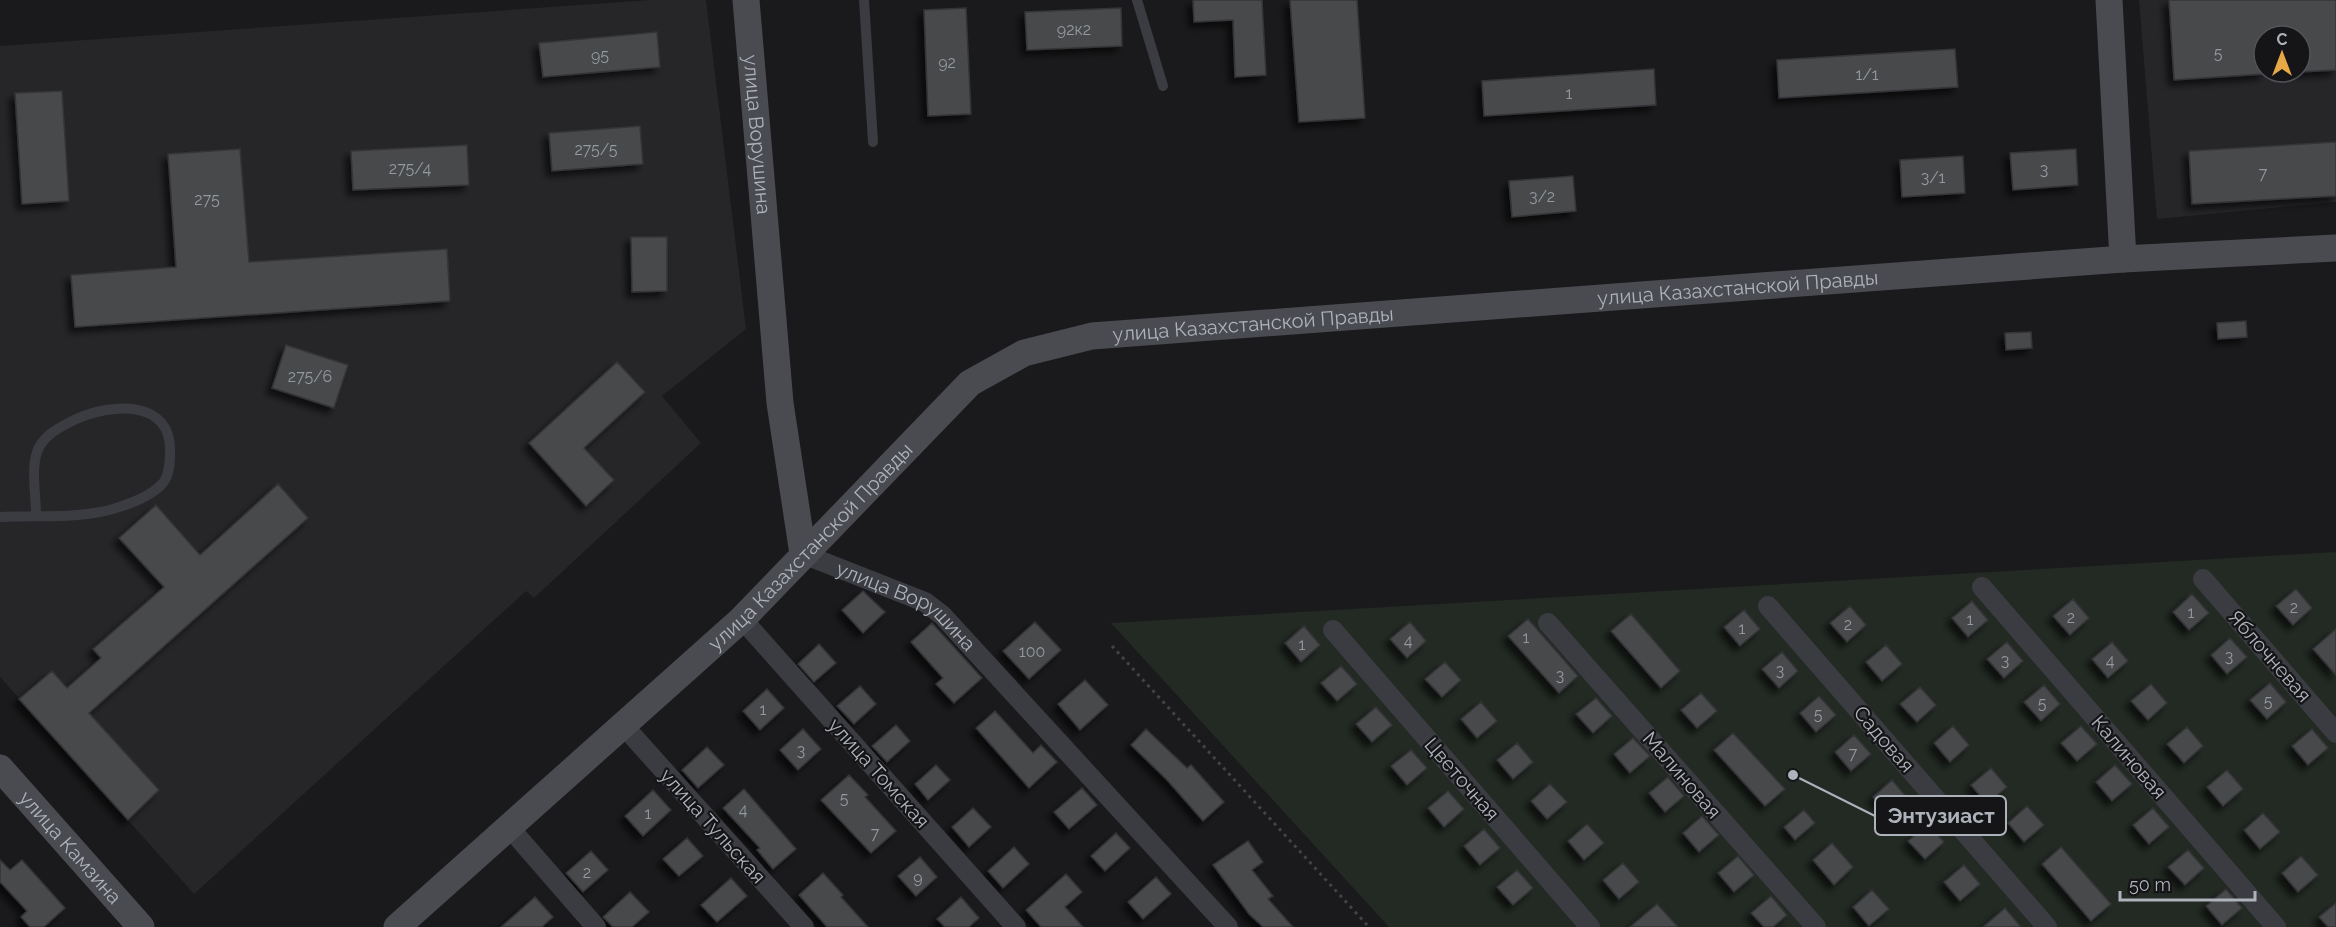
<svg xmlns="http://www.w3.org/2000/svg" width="2336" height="927" font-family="Raleway,sans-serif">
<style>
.built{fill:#262629;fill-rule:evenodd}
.green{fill:#222a23}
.building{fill:#47484c;stroke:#343438;stroke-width:1.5;filter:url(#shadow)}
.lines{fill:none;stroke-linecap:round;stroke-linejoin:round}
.path{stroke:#414348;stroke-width:3;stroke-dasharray:3 4.5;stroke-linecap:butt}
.lane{stroke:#3b3c41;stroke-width:10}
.street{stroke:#3b3c41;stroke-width:20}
.secondary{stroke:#494b51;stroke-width:27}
.labels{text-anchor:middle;stroke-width:4.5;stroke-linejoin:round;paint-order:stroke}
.number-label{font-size:16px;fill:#94989f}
.street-label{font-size:20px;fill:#adb2bb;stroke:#151517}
.leader{fill:none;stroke:#adb2bb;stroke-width:2}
.callout-dot{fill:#adb2bb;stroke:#151517;stroke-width:2}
.callout{fill:#151517;stroke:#adb2bb;stroke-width:2}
.callout-label{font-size:21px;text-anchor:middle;font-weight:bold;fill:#adb2bb}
</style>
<defs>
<filter id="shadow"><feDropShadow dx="-5.5" dy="5.5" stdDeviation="3" flood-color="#0009"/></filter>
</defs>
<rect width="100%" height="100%" fill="#1a1a1c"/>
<path class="built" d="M 650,0 L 706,0 L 746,329 L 662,396 L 701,443 L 534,598 L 526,591 L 194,894 L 0,677 L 0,46 Z
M 2139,0 L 2336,0 L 2336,202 L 2157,219 ZM 2264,36 L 2300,36 L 2300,72 L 2264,72 Z"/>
<path class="green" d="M 2336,552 L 2336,927 L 1389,927 L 1111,623 Z"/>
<path class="building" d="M 1193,0 L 1262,0 L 1266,75 L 1235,77 L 1233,20 L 1194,22 Z
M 1290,0 L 1357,0 L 1365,118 L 1299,122 Z
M 2169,0 L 2336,0 L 2336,70 L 2300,72 L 2300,36 L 2264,36 L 2264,74 L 2174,80 Z
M 966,8 L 971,114 L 928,116 L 924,10 Z
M 1121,8 L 1122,46 L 1027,50 L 1025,12 Z
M 657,32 L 660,67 L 543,77 L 539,43 Z
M 1955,49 L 1958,87 L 1779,98 L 1777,60 Z
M 1654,69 L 1656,105 L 1484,116 L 1482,81 Z
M 62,91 L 69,201 L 22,204 L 15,93 Z
M 640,126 L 643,164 L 552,171 L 549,133 Z
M 2336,142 L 2336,196 L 2192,204 L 2189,151 Z
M 467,145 L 469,185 L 353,190 L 351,151 Z
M 240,149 L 249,262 L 447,249 L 450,301 L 75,327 L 71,275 L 176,267 L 168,154 Z
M 2076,149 L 2078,185 L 2013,190 L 2010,153 Z
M 1963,156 L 1965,193 L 1902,197 L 1900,160 Z
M 1573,176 L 1576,211 L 1512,217 L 1509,181 Z
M 631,237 L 667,237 L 667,291 L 632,292 Z
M 2246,321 L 2247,337 L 2218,339 L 2217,323 Z
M 2031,332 L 2032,348 L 2006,350 L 2005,333 Z
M 286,345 L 348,365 L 334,408 L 272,388 Z
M 617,362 L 645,392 L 584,448 L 614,480 L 586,506 L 529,443 Z
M 278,484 L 308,518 L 89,713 L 159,790 L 128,820 L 19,699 L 52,671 L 67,688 L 101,658 L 93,649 L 164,587 L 119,538 L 156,505 L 200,555 Z
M 2296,589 L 2312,608 L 2293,625 L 2276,606 Z
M 863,591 L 885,612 L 863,633 L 842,610 Z
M 2192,594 L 2209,613 L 2189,630 L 2173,612 Z
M 2073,599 L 2089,618 L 2070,635 L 2053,616 Z
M 1972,601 L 1988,620 L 1968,637 L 1952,618 Z
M 1850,606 L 1866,625 L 1847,642 L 1830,623 Z
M 1744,610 L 1760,629 L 1740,646 L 1724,627 Z
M 1631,614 L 1680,671 L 1661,688 L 1611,631 Z
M 1528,619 L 1578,676 L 1559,693 L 1508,636 Z
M 1035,622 L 1061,650 L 1029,679 L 1003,651 Z
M 1410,622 L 1426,641 L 1407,658 L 1390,639 Z
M 932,623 L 982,678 L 954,703 L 936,684 L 943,678 L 911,642 Z
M 1304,626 L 1320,645 L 1301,662 L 1285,643 Z
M 2336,629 L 2336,675 L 2313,649 Z
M 2230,638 L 2247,657 L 2227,674 L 2211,655 Z
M 2007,642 L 2023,661 L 2004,678 L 1987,659 Z
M 2112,642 L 2128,661 L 2108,678 L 2092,659 Z
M 819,644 L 836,663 L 814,682 L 798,664 Z
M 1886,645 L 1902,664 L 1882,681 L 1866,662 Z
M 1782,652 L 1798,671 L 1779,688 L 1762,669 Z
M 1445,662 L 1461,680 L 1442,697 L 1425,679 Z
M 1341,666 L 1357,684 L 1337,701 L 1321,683 Z
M 1085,680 L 1108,705 L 1080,730 L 1058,704 Z
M 2270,683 L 2286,702 L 2267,719 L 2250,700 Z
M 2151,684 L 2167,703 L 2148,720 L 2131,701 Z
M 2044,685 L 2060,704 L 2041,721 L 2024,702 Z
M 860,686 L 876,704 L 854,724 L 837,706 Z
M 1920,687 L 1936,705 L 1917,722 L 1900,704 Z
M 767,689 L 784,708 L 760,730 L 743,711 Z
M 1701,693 L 1717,711 L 1697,728 L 1681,710 Z
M 1819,696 L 1836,715 L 1816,732 L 1800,713 Z
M 1596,698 L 1612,716 L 1593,733 L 1576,714 Z
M 1481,702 L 1497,721 L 1477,738 L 1461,719 Z
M 1376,707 L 1392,725 L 1372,742 L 1356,724 Z
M 995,711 L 1033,753 L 1041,745 L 1057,762 L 1029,788 L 976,728 Z
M 896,725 L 910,741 L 887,762 L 872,746 Z
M 1953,726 L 1969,745 L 1950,762 L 1934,743 Z
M 2081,726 L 2097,744 L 2077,761 L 2061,743 Z
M 2187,727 L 2203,746 L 2184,763 L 2167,744 Z
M 803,729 L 821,749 L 798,770 L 780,750 Z
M 1146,729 L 1187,768 L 1191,765 L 1224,802 L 1203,821 L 1167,780 L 1131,745 Z
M 2312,729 L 2328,748 L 2308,765 L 2292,746 Z
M 1733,733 L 1785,789 L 1765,806 L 1714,750 Z
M 1854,735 L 1871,754 L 1851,771 L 1835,752 Z
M 1633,738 L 1650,756 L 1630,773 L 1614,754 Z
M 1517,743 L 1533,762 L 1513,779 L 1497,760 Z
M 707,747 L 724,765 L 698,788 L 682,770 Z
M 1411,750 L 1427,768 L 1407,785 L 1391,766 Z
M 936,765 L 950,780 L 928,800 L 915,784 Z
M 2115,765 L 2132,784 L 2112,801 L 2096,782 Z
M 1991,768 L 2007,787 L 1987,804 L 1971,785 Z
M 2227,770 L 2243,789 L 2223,806 L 2207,787 Z
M 849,775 L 868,795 L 865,797 L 896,831 L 871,853 L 821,800 Z
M 1668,777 L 1684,796 L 1665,812 L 1649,793 Z
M 1892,780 L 1908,799 L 1889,816 L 1873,797 Z
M 1550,784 L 1567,802 L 1547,819 L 1531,801 Z
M 1082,788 L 1097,805 L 1069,829 L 1054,812 Z
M 744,789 L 796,849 L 773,869 L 757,850 L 760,848 L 723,808 Z
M 653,790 L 671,810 L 643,836 L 625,816 Z
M 1448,791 L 1464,809 L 1444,827 L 1428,808 Z
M 2027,806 L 2044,825 L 2024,842 L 2008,823 Z
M 973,808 L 991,827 L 969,847 L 952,827 Z
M 2153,808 L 2169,827 L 2149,844 L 2133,825 Z
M 1804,810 L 1815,823 L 1795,840 L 1784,827 Z
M 2263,813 L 2280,832 L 2260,849 L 2244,830 Z
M 1702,816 L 1719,835 L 1699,852 L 1683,833 Z
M 1587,824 L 1604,843 L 1584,860 L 1568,841 Z
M 1928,824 L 1944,842 L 1925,859 L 1908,841 Z
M 1484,829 L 1500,848 L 1480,865 L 1464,846 Z
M 1116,833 L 1130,848 L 1105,871 L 1091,856 Z
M 687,838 L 703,856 L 679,876 L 663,859 Z
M 1248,841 L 1263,862 L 1252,870 L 1273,896 L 1268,899 L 1293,927 L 1263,927 L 1249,914 L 1213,865 Z
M 1832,843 L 1853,867 L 1834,885 L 1813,860 Z
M 1014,847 L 1029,864 L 1003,888 L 988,871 Z
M 2061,847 L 2111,904 L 2091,921 L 2042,864 Z
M 2188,850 L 2204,868 L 2185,885 L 2168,867 Z
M 591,851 L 608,870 L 583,892 L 566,873 Z
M 1738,856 L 1754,875 L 1734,892 L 1718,873 Z
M 2301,856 L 2318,875 L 2298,892 L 2282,873 Z
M 920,857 L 937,877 L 916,896 L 898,876 Z
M 0,860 L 10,870 L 22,860 L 65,908 L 44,927 L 30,927 L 21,917 L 27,911 L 0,882 Z
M 1623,863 L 1639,882 L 1619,899 L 1603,880 Z
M 1964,865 L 1980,884 L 1960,901 L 1944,882 Z
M 1517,870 L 1533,888 L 1513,905 L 1497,887 Z
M 823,873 L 843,895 L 841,897 L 868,927 L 827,927 L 799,895 Z
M 1066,874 L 1082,892 L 1065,907 L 1083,927 L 1041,927 L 1026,910 Z
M 1156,877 L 1171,894 L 1143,919 L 1128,902 Z
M 731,878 L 747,896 L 717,922 L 701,905 Z
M 2226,889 L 2242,908 L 2222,925 L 2206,906 Z
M 1872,890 L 1889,909 L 1869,926 L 1853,907 Z
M 630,892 L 649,912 L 632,927 L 613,927 L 603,917 Z
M 1771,896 L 1787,915 L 1773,927 L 1764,927 L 1751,913 Z
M 535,897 L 553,917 L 542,927 L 501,927 Z
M 961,897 L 979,918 L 969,927 L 945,927 L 937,919 Z
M 2336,903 L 2336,927 L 2328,927 L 2319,917 Z
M 1657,904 L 1678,927 L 1630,927 Z
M 2005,908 L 2021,927 L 1983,927 Z"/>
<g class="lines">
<path class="path" d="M 1112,646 L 1369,927"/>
<path class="lane" d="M 864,0 L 873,142
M 1137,0 L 1163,86
M 0,517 C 36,515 78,519 113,509 C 130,504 150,497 162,484 C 168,478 170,464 170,454 C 173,398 110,403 74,420 C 59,428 43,435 37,452 C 31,470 36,496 36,515"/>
<g class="street">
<path id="s1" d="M 803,554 L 925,602 L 942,615 L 1228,927"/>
<path d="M 2203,579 L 2336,733"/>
<path d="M 1982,587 L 2276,927"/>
<path d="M 1768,606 L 2047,927"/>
<path d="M 742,619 L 1016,927"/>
<path d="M 1548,623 L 1816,927"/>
<path d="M 1333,630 L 1590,927"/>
<path d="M 623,725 L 804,927"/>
<path d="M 509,827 L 596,927"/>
</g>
<g class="secondary">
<path id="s2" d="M 746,0 L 780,403 L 803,554"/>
<path d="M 2109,0 L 2123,259"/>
<path id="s3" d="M 0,768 L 141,927"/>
<path id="s4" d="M 397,927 L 742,619 L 970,383 L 1024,353 L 1092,336 L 2123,259 L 2336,248"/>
</g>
</g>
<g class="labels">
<g class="number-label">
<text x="1074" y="35">92к2</text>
<text x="2218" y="59">5</text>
<text x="600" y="61">95</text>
<text x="947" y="68">92</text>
<text x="1867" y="80">1/1</text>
<text x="1569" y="99">1</text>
<text x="596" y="155">275/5</text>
<text x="410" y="174">275/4</text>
<text x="2044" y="175">3</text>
<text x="2263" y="179">7</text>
<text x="1933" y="183">3/1</text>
<text x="1542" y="202">3/2</text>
<text x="207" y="205">275</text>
<text x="310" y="382">275/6</text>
<text x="2294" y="613">2</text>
<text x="2191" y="618">1</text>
<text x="2071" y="623">2</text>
<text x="1970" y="625">1</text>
<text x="1848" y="630">2</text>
<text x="1742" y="634">1</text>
<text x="1526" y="643">1</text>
<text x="1408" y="646">4</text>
<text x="1302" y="650">1</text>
<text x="1032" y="657">100</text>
<text x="2229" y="662">3</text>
<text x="2005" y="666">3</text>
<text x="2110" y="666">4</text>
<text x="1780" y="676">3</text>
<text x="1560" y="681">3</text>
<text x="2268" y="707">5</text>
<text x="2042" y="709">5</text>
<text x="763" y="715">1</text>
<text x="1818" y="720">5</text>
<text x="801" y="756">3</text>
<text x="1853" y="759">7</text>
<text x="844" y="804">5</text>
<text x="743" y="815">4</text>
<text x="648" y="819">1</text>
<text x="875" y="839">7</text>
<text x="587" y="878">2</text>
<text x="918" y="883">9</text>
</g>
<g class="street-label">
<text dy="7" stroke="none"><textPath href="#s2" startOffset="135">улица Ворушина</textPath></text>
<text dy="7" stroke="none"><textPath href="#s4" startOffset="1570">улица Казахстанской Правды</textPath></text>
<text dy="7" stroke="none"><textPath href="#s4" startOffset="1084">улица Казахстанской Правды</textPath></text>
<text dy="7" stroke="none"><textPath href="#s4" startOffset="562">улица Казахстанской Правды</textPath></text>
<text dy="7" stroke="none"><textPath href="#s1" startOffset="117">улица Ворушина</textPath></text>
<text transform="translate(2270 656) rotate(49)" y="7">Яблочневая</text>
<text transform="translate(1884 739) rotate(49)" y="7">Садовая</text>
<text transform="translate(2129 757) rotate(49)" y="7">Калиновая</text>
<text transform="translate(879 773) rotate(48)" y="7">улица Томская</text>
<text transform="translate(1682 775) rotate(49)" y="7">Малиновая</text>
<text transform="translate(1462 779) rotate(49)" y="7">Цветочная</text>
<text transform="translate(713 826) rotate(48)" y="7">улица Тульская</text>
<text dy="7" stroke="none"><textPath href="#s3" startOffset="106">улица Камзина</textPath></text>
</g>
</g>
<path class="leader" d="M1793 775L1875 816"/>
<circle class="callout-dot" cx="1793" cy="775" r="6"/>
<rect class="callout" x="1875" y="796" width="131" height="39" rx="6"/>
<g class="callout-label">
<text x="1941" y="823">Энтузиаст</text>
</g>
<g transform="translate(2282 54)"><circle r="28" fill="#151517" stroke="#525459" stroke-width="1.5"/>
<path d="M0-4.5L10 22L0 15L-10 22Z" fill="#e7a947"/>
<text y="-9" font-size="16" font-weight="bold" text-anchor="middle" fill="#adb2bb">С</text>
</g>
<path d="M2120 891v9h135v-9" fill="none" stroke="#adb2bb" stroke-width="3"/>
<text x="2129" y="891" font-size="18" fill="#adb2bb" stroke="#151517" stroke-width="4.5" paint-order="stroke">50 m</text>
</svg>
